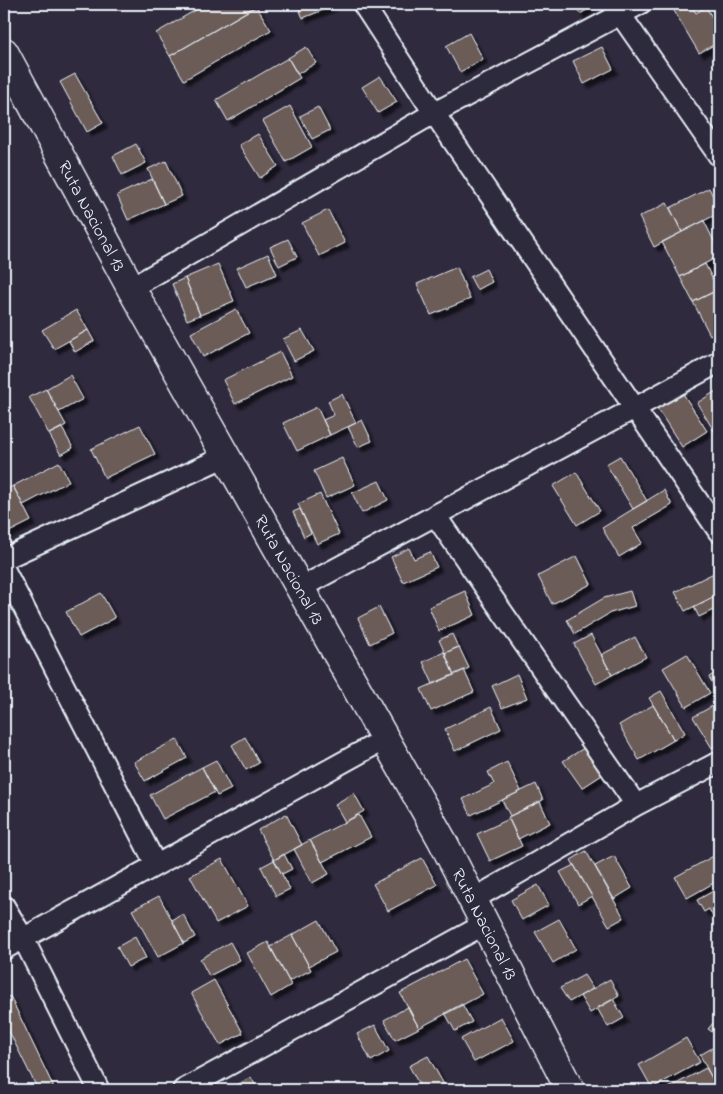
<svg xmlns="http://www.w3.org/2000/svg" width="723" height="1094" font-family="'Indie Flower',sans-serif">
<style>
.building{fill:#6c5b59;stroke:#e8f1f8;filter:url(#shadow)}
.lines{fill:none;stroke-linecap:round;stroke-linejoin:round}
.minor-casing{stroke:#e8f1f8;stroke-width:24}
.highway-casing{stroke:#e8f1f8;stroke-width:31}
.minor{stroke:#2f2a3d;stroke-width:20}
.highway{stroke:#2f2a3d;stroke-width:28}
.labels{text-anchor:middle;stroke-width:5;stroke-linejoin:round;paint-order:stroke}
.street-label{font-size:18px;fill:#e8f1f8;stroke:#2f2a3d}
</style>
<defs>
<filter id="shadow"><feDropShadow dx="4.5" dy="4.5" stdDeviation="1" flood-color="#0009"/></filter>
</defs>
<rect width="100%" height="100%" fill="#2f2a3d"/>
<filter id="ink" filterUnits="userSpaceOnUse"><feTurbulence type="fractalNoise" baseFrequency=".02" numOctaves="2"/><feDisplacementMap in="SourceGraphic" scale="10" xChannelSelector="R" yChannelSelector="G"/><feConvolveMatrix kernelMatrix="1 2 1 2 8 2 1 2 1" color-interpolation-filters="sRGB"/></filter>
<g filter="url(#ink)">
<path class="building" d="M 206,4 L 260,4 L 170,56 L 156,33 Z
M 297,4 L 332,4 L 333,6 L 303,18 Z
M 573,4 L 597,4 L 580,14 Z
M 682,4 L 690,4 L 696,13 L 706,7 L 719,29 L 719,42 L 699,53 L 673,9 Z
M 256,6 L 271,30 L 184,80 L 170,56 Z
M 469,33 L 483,59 L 460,72 L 446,46 Z
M 306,47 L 316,63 L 297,74 L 288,58 Z
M 602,47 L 613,69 L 584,84 L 573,61 Z
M 288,58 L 300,78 L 228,121 L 216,100 Z
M 75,74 L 103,123 L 87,132 L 60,82 Z
M 380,76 L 397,102 L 378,113 L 362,87 Z
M 290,106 L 312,147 L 286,162 L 263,121 Z
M 318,107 L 330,130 L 312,139 L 300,116 Z
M 258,134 L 278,166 L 260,178 L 239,145 Z
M 136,144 L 146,163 L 122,175 L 113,156 Z
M 166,161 L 182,196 L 164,204 L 148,169 Z
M 152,179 L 164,204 L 128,220 L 117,195 Z
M 709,188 L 719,208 L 719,213 L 682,232 L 670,208 Z
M 667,203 L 682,232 L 654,247 L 639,217 Z
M 328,210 L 345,243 L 319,256 L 302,223 Z
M 704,221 L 719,251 L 719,256 L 680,277 L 662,242 Z
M 288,239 L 297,257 L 279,266 L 270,247 Z
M 268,254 L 277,274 L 246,287 L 237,268 Z
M 218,264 L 234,301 L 200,315 L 185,278 Z
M 705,264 L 718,290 L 693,302 L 680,277 Z
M 457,267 L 470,299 L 431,315 L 417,284 Z
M 486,269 L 492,282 L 477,290 L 470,277 Z
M 185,278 L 200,315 L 187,320 L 172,284 Z
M 719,289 L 719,330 L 710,335 L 693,302 Z
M 236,309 L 249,333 L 203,357 L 191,333 Z
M 76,310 L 88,330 L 54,349 L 42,330 Z
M 88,330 L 94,341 L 75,352 L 69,341 Z
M 302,330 L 314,351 L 294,361 L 283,339 Z
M 280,352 L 292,376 L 235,404 L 223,380 Z
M 70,375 L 83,399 L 59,412 L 46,389 Z
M 46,389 L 66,425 L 49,434 L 29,397 Z
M 719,389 L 719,439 L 697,403 Z
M 682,392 L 707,431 L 682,447 L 657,408 Z
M 342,394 L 356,423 L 330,435 L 323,420 L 334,415 L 328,401 Z
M 317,407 L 330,435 L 297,451 L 283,423 Z
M 362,420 L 372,441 L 358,447 L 348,427 Z
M 140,425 L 155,454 L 105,478 L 91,449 Z
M 62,428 L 73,448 L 61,455 L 49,434 Z
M 620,456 L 647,501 L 633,509 L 606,464 Z
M 342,458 L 355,485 L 326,498 L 314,471 Z
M 59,462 L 69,481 L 23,505 L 13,486 Z
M 576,472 L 600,511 L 577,525 L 553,486 Z
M 379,481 L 388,500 L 362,513 L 352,493 Z
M 13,486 L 31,521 L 5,534 L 4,532 L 4,491 Z
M 664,490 L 672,505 L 633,528 L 642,543 L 619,557 L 602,528 Z
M 320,494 L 339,534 L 317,544 L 298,504 Z
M 300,509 L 311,533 L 304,537 L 293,512 Z
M 409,548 L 414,559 L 430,552 L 437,567 L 403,582 L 391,557 Z
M 577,556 L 591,584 L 552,604 L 538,576 Z
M 716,572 L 719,578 L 719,594 L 685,611 L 675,592 Z
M 465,591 L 475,615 L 439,631 L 429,607 Z
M 630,591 L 635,606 L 610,613 L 575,634 L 567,620 L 604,598 Z
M 101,593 L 115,618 L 79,637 L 66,612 Z
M 719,594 L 719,607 L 699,617 L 694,607 Z
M 379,607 L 392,633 L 370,644 L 358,618 Z
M 452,634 L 458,647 L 445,653 L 439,640 Z
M 591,635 L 612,675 L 596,684 L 574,644 Z
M 635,637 L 646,657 L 612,675 L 601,655 Z
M 459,647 L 469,668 L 454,675 L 445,653 Z
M 444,652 L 454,675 L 433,684 L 423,662 Z
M 687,654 L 710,693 L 686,707 L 663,668 Z
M 464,670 L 474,692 L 431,711 L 421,689 Z
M 719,671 L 719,694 L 709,677 Z
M 517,674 L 527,698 L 502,708 L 492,686 Z
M 661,691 L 685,733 L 674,740 L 649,698 Z
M 716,704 L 719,709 L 719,743 L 712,748 L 693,717 Z
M 653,705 L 674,740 L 639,760 L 619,725 Z
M 491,707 L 501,729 L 455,751 L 445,729 Z
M 245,737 L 259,763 L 246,770 L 232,745 Z
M 177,739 L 187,758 L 145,781 L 134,762 Z
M 584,748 L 602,775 L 582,788 L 563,761 Z
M 216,760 L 231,789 L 217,796 L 202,767 Z
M 507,762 L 521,791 L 471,815 L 463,799 L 494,784 L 488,772 Z
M 202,767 L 215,792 L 163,819 L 150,795 Z
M 536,784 L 543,800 L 510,816 L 502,800 Z
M 354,793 L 364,811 L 345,822 L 335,804 Z
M 540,802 L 550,823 L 518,839 L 508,817 Z
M 286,814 L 302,845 L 274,860 L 258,830 Z
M 359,815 L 371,837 L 322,862 L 310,840 Z
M 509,819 L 522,846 L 490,861 L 477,834 Z
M 310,840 L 329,874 L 312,883 L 294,849 Z
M 586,851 L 624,918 L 609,926 L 571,860 Z
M 719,853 L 719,880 L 687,898 L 675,877 Z
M 284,854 L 292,869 L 282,874 L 274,860 Z
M 614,856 L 632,888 L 614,899 L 595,866 Z
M 422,858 L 437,885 L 388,911 L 373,884 Z
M 222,859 L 248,906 L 216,923 L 190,876 Z
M 274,860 L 290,889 L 276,896 L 261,867 Z
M 574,865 L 592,896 L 578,904 L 560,872 Z
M 538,885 L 549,905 L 522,920 L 511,900 Z
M 717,889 L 719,893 L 719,927 L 709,909 L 704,912 L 697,900 Z
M 159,896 L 184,943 L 158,957 L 132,910 Z
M 183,914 L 195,937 L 184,943 L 172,920 Z
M 559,919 L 576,949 L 553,963 L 535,932 Z
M 319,920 L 336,952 L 309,966 L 292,935 Z
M 292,935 L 311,970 L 289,981 L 270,947 Z
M 135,937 L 146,958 L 128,967 L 117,947 Z
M 230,942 L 240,960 L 209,976 L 200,959 Z
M 268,942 L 291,985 L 271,997 L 247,953 Z
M 464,959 L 483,994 L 419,1028 L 400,993 Z
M 584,975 L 593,989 L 569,1002 L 560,988 Z
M 610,979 L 619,996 L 590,1013 L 580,996 Z
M 214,980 L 243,1033 L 220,1045 L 191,993 Z
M 10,996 L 55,1090 L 38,1090 L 4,1021 L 4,999 Z
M 613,999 L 624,1018 L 608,1027 L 597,1008 Z
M 462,1004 L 472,1022 L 455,1031 L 445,1013 Z
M 408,1007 L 419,1028 L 395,1040 L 384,1020 Z
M 501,1017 L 514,1041 L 474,1062 L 461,1039 Z
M 713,1023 L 719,1027 L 719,1037 L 708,1029 Z
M 375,1025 L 389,1051 L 371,1061 L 357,1034 Z
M 686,1038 L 700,1062 L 652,1088 L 639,1065 Z
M 719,1044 L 719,1079 L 714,1082 L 700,1055 Z
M 428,1056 L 447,1090 L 422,1090 L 409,1066 Z
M 706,1068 L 717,1086 L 709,1090 L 665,1090 Z
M 251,1077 L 258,1090 L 231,1090 L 230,1089 Z"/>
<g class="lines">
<defs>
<path id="minor" d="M 363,4 L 434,113 L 719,532
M 613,4 L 719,156
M 131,288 L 434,113 L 640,4
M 435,515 L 636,805
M 4,559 L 226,456
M 4,569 L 156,865
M 300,588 L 635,408 L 719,362
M 472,900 L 636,805 L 719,762
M 4,906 L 23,938 L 99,1090
M 4,949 L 385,739
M 183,1090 L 485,924"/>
<g id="highway">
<path id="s1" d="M 4,52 L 131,288 L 442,840 L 570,1090"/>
</g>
</defs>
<use href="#minor" class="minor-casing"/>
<use href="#highway" class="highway-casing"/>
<use href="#minor" class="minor"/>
<use href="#highway" class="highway"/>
</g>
</g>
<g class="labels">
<g class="street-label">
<text dy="6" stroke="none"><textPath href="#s1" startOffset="186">Ruta Nacional 13</textPath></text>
<text dy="6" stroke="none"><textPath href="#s1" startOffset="591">Ruta Nacional 13</textPath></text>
<text dy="6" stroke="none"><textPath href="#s1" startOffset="996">Ruta Nacional 13</textPath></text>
</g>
</g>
<rect width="723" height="1094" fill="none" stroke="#2f2a3d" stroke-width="20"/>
<rect x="10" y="10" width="703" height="1074" fill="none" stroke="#e8f1f8" stroke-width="2" filter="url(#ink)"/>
</svg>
